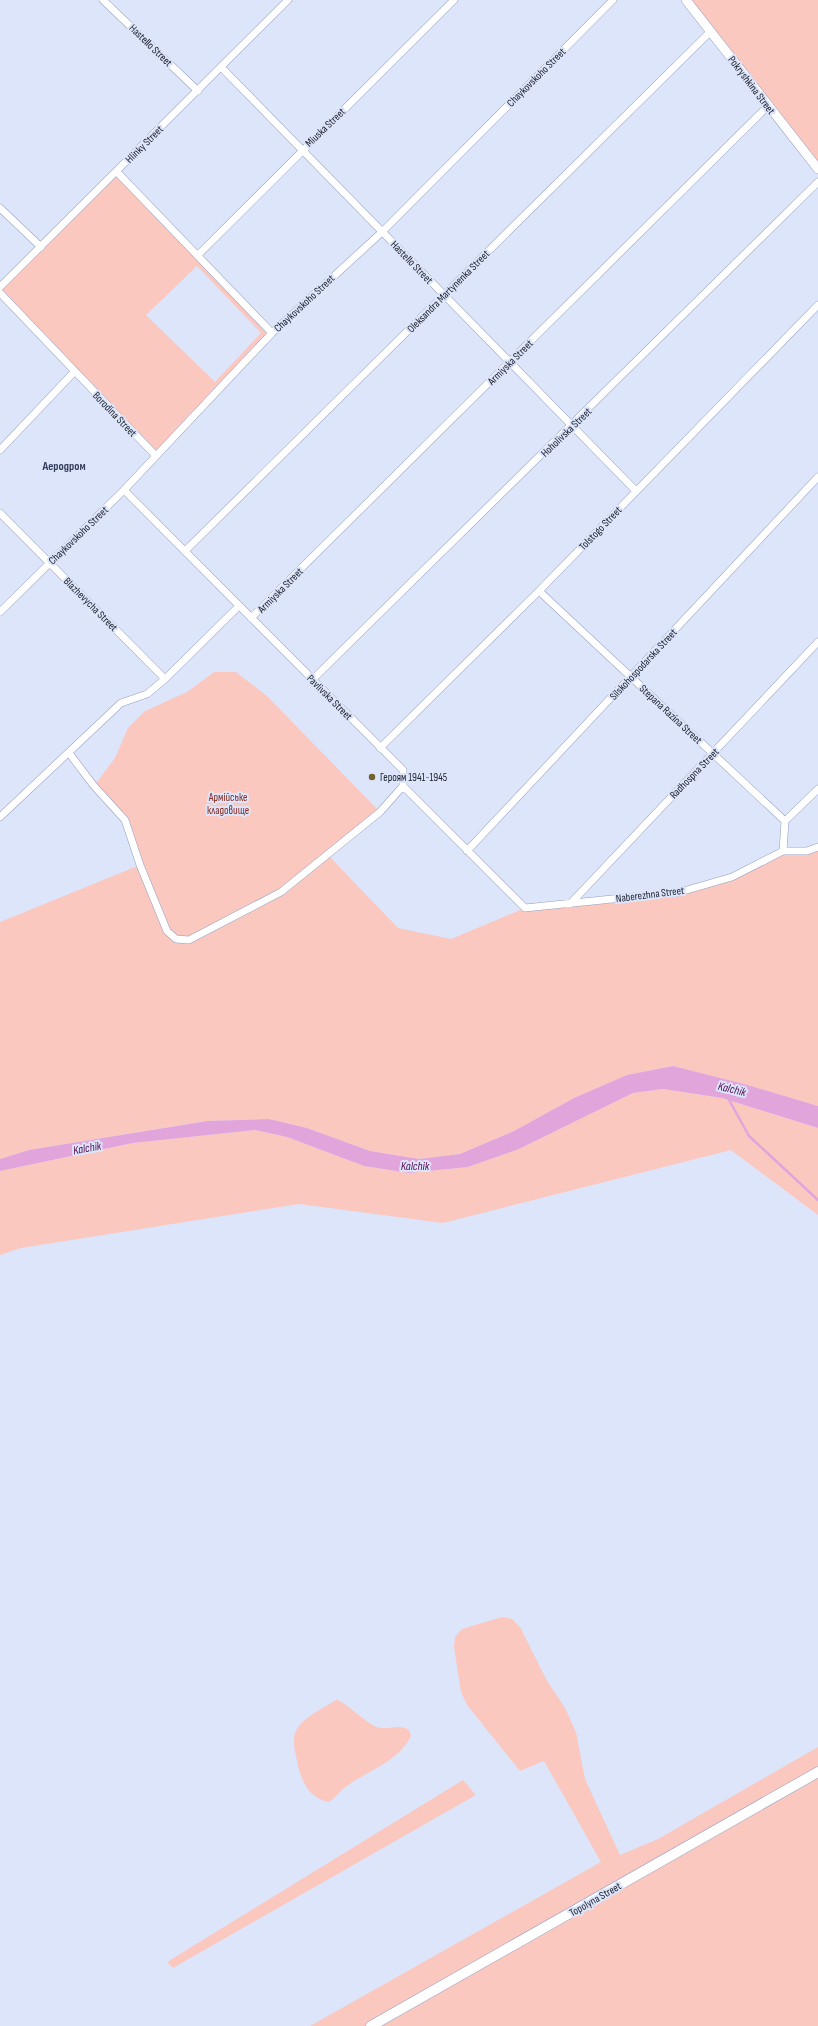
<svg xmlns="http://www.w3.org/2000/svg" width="818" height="2026" font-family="'Sofia Sans Condensed',sans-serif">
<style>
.green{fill:#fbc8c0;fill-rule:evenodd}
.water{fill:#e1a5dc}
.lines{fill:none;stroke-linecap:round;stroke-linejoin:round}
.stream{stroke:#e1a5dc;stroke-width:2.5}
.minor-casing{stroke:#939fc1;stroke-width:8}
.tertiary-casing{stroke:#939fc1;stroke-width:10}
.secondary-casing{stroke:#939fc1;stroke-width:11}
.minor{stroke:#fff;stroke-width:7}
.tertiary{stroke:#fff;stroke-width:9}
.secondary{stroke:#fff;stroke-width:10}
.poi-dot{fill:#746130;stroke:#dde5fa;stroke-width:1.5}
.labels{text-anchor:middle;stroke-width:4;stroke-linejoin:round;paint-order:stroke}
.street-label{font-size:11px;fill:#202532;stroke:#dde5fa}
.poi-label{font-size:11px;fill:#202532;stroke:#dde5fa;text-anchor:start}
.park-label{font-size:11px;fill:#882920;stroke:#dde5fa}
.neighbourhood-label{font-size:12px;font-weight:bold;fill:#36405d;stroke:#dde5fa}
.water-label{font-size:12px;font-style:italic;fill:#540c52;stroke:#dde5fa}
</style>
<rect width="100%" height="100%" fill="#dde5fa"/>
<path class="green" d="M 686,0 L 818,0 L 818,169 Z
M 116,175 L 269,332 L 156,452 L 1,290 ZM 197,266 L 261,333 L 215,382 L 146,315 Z
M 214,672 L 236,672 L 267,696 L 380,812 L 328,855 L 398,928 L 451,939 L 525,908 L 680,892 L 732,877 L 783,851 L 818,847 L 818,1106 L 744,1084 L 673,1066 L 627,1075 L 574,1098 L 514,1131 L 460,1154 L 419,1159 L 370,1151 L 307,1128 L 269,1119 L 206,1121 L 29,1150 L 0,1159 L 0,922 L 140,865 L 125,820 L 94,786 L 115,758 L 128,728 L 145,711 L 187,692 Z
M 663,1089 L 722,1098 L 818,1128 L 818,1215 L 731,1150 L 443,1223 L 299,1204 L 21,1248 L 0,1255 L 0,1171 L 133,1143 L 255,1130 L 287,1137 L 364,1166 L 409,1173 L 468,1167 L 519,1149 L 633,1093 Z
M 502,1617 L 512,1619 L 520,1627 L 546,1679 L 565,1708 L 576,1732 L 585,1779 L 620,1855 L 658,1839 L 818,1747 L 818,2026 L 310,2026 L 601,1862 L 544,1761 L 520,1771 L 467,1705 L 461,1692 L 454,1647 L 455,1637 L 462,1629 Z
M 336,1700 C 344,1700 365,1723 377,1727 C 389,1731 398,1723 409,1730 L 411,1736 C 398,1763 365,1771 343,1789 C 338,1793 335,1798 329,1802 C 306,1798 300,1777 296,1756 C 294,1747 292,1737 297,1729 C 305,1716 324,1708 336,1700 Z
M 463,1780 L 476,1795 L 173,1968 L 167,1962 Z"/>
<path class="water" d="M 673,1066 L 744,1084 L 818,1106 L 818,1128 L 722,1098 L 663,1089 L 633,1093 L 519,1149 L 468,1167 L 409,1173 L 364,1166 L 287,1137 L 255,1130 L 133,1143 L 0,1171 L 0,1159 L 29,1150 L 207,1121 L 269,1119 L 307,1128 L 370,1151 L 419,1159 L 460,1154 L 514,1131 L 574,1098 L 627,1075 Z"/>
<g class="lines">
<path class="stream" d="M 728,1098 L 749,1136 L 818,1200"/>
<defs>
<path id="minor" d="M 103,0 L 198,91
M 221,67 L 636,491
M 117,172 L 272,333
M 0,208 L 41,247
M 198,255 L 454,0
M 0,287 L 288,0
M 0,293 L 156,456
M 0,450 L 75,371
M 124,490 L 403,770 L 403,786 L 525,908 L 680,892 L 732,877 L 783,851 L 807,851 L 818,847
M 0,513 L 165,679
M 185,551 L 711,31
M 539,591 L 785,821
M 0,612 L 124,490 L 272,333 L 382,232 L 613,0
M 251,618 L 768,106
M 312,680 L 818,182
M 380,748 L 539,591 L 818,305
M 69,753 L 94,786 L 125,820 L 140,865 L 167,931 L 176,939 L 189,940 L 281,892 L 380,812 L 403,786
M 0,817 L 121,703 L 147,694 L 165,679 L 239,606
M 785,821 L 818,789
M 467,851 L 818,477
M 783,851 L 785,821
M 570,904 L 818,642"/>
<path id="tertiary" d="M 686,0 L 818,169"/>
<path id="secondary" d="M 371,2026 L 818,1772"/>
</defs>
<use href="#minor" class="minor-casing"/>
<use href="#tertiary" class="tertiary-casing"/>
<use href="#secondary" class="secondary-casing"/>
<use href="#minor" class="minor"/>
<use href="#tertiary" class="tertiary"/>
<use href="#secondary" class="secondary"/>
</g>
<circle class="poi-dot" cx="372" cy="777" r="4"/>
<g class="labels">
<g class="street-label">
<text transform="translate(151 45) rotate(44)" y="4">Hastello Street</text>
<text transform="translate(536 77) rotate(-45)" y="4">Chaykovskoho Street</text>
<text transform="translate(752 85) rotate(53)" y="4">Pokryshkina Street</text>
<text transform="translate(325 127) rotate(-44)" y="4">Miuska Street</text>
<text transform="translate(144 144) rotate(-45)" y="4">Hlinky Street</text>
<text transform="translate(412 262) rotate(46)" y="4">Hastello Street</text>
<text transform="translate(448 291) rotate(-45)" y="4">Oleksandra Martynenka Street</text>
<text transform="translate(304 303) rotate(-43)" y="4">Chaykovskoho Street</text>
<text transform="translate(510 362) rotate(-45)" y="4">Armiyska Street</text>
<text transform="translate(115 414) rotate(46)" y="4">Borodina Street</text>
<text transform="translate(566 432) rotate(-44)" y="4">Hoholivska Street</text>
<text transform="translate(600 528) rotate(-46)" y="4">Tolstogo Street</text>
<text transform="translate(78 535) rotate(-44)" y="4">Chaykovskoho Street</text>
<text transform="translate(280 590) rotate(-45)" y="4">Armiyska Street</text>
<text transform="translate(91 604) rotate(45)" y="4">Blazhevycha Street</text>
<text transform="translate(643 664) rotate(-47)" y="4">Silskohospodarska Street</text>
<text transform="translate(330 697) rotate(45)" y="4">Pavlivska Street</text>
<text transform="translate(671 714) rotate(43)" y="4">Stepana Razina Street</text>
<text transform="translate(694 773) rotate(-46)" y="4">Radhospna Street</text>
<text transform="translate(650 894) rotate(-7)" y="4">Naberezhna Street</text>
<text transform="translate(595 1899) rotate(-30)" y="4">Topolyna Street</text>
</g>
<g class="poi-label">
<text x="380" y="781">Героям 1941-1945</text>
</g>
<g class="park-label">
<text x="228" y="801">Армійське<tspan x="228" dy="13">кладовище</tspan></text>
</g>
<g class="neighbourhood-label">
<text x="64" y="470">Аеродром</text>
</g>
<g class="water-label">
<text transform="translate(732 1089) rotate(14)" y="4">Kalchik</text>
<text transform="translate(87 1148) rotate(-10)" y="4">Kalchik</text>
<text x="415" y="1170">Kalchik</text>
</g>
</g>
</svg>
